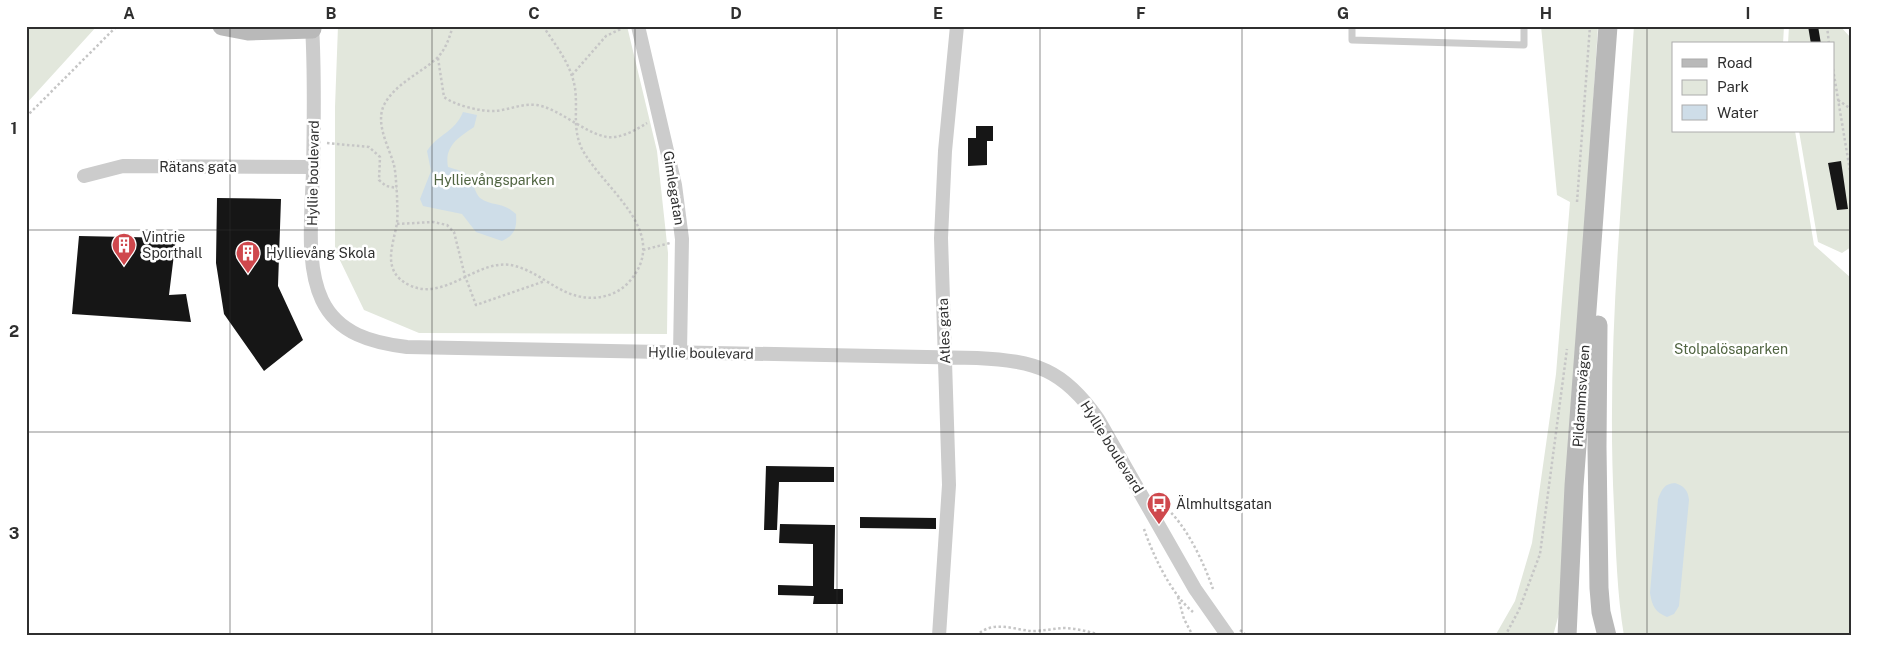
<svg xmlns="http://www.w3.org/2000/svg" width="1877" height="662" font-family="'Public Sans',sans-serif">
<style>
.green{fill:#e2e7dc}
.water{fill:#cedde8}
.building{fill:#161616}
.lines{fill:none;stroke-linecap:round;stroke-linejoin:round}
.path{stroke:#c6c6c6;stroke-width:2.5;stroke-dasharray:2.5 2.5;stroke-linecap:butt}
.lane{stroke:#ccc;stroke-width:7}
.street{stroke:#ccc;stroke-width:14}
.secondary{stroke:#b9b9b9;stroke-width:19}
.grid{fill:none;stroke:#2f2f2f;stroke-width:1;stroke-opacity:0.55}
.labels{text-anchor:middle;stroke-width:5;stroke-linejoin:round;paint-order:stroke}
.street-label{font-size:14px;fill:#2f2f2f;stroke:#fff}
.park-label{font-size:14px;fill:#516542;stroke:#fff}
.poi-label{font-size:14px;fill:#2f2f2f;stroke:#fff;text-anchor:start}
.neatline{fill:none;stroke:#2f2f2f;stroke-width:2}
.grid-label{font-size:16px;text-anchor:middle;font-weight:bold;fill:#2f2f2f}
</style>
<rect width="100%" height="100%" fill="#fff"/>
<path class="green" d="M 26,26 L 97,26 L 26,104 Z
M 338,26 L 627,26 L 657,151 L 668,253 L 667,334 L 419,333 L 364,310 L 335,250 L 335,107 Z
M 1541,26 L 1598,26 L 1561,606 L 1553,636 L 1495,636 L 1515,601 L 1532,543 L 1556,374 L 1570,202 L 1557,195 Z
M 1634,26 L 1784,26 L 1783,44 L 1673,44 L 1673,131 L 1795,131 L 1814,245 L 1851,278 L 1851,636 L 1624,636 C 1617,593 1616,551 1614,507 C 1606,347 1623,186 1634,26 Z
M 1789,26 L 1840,26 L 1851,38 L 1851,247 L 1842,253 L 1818,242 L 1799,131 L 1833,131 L 1833,44 L 1788,44 Z"/>
<path class="water" d="M 463,112 L 477,115 L 474,127 C 459,137 444,146 448,167 C 462,171 469,173 474,187 C 476,192 477,195 480,198 C 493,207 502,201 516,214 C 517,228 515,235 502,241 L 476,232 L 462,214 L 423,206 L 420,199 L 431,171 L 427,151 C 438,134 455,132 463,112 Z
M 1675,483 C 1684,486 1688,490 1689,500 L 1679,606 L 1674,614 L 1667,617 C 1655,612 1652,606 1650,593 L 1658,499 C 1662,489 1664,484 1675,483 Z"/>
<path class="building" d="M 1808,26 L 1818,26 L 1821,44 L 1811,44 Z
M 976,126 L 993,126 L 993,141 L 987,141 L 987,165 L 968,166 L 968,138 L 976,138 Z
M 1841,161 L 1848,209 L 1837,210 L 1828,163 Z
M 217,198 L 281,199 L 278,286 L 303,340 L 264,371 L 224,314 L 216,263 Z
M 79,236 L 176,238 L 169,295 L 186,294 L 191,322 L 72,314 Z
M 766,466 L 834,467 L 834,482 L 779,482 L 777,530 L 764,530 Z
M 860,517 L 936,518 L 936,529 L 860,528 Z
M 780,524 L 835,525 L 834,589 L 843,589 L 843,604 L 813,604 L 814,596 L 778,595 L 778,585 L 813,586 L 813,544 L 779,543 Z"/>
<g class="lines">
<path class="path" d="M 453,26 C 449,38 446,50 436,59 C 419,74 395,84 384,105 C 375,124 389,147 394,165 C 396,174 396,184 397,194 C 397,204 398,213 397,223 C 393,246 381,271 409,285 C 446,303 478,256 515,266 C 539,272 557,293 582,297 C 598,300 617,295 628,283 C 674,233 603,189 582,149 C 572,128 578,110 575,88 C 571,64 556,46 543,26
M 1827,26 L 1829,44
M 1848,26 L 1851,29
M 438,58 L 444,97 C 454,105 482,112 495,111 C 509,110 522,103 537,105 C 562,110 582,132 607,137 C 620,139 636,130 647,123
M 1833,69 L 1851,177
M 572,75 L 606,36 L 625,27
M 1838,100 L 1851,109
M 26,117 L 117,26
M 327,143 L 369,147 L 380,157 L 379,180 L 386,186 L 397,188
M 1577,202 L 1590,26
M 397,224 L 433,222 L 447,225 L 454,232 L 465,276 L 476,305 L 545,281
M 643,250 L 670,243
M 1164,506 C 1186,524 1204,563 1213,589
M 1144,529 C 1153,555 1171,594 1193,612
M 1178,597 L 1184,619 L 1193,636
M 1240,630 L 1247,636
M 976,636 C 992,620 1012,629 1031,631 C 1042,631 1052,629 1062,628 C 1076,628 1090,632 1104,636
M 1505,636 L 1519,610 L 1540,554 L 1567,349"/>
<path class="lane" d="M 1352,26 L 1352,40 L 1524,45 L 1524,26"/>
<path class="street" d="M 312,26 C 315,75 314,123 313,171 C 312,210 305,264 322,300 C 338,334 373,343 407,347 L 977,358 C 1036,361 1063,369 1098,419 L 1195,589 L 1228,636
M 638,26 L 675,185 L 682,239 L 680,353
M 84,176 L 123,166 L 313,167
M 939,636 L 949,485 L 941,238 L 945,151 L 957,26"/>
<path class="secondary" d="M 222,26 L 248,31 L 312,29
M 1598,325 L 1597,447 L 1599,588 L 1601,612 L 1607,636
M 1567,636 L 1574,486 L 1608,26"/>
</g>
<path class="grid" d="M 230,26 L 230,636M 432,26 L 432,636M 635,26 L 635,636M 837,26 L 837,636M 1040,26 L 1040,636M 1242,26 L 1242,636M 1445,26 L 1445,636M 1647,26 L 1647,636M 26,230 L 1851,230M 26,432 L 1851,432"/>
<defs>
<symbol id="building-pin" viewBox="-11 -11 22 30"><path d="M0 17L-7.5 6A9.5 9.5 0 1 1 7.5 6Z" fill="#cf484d" stroke="#fff"/><path d="M-4-6H4V6H1V3H-1V6H-4ZM-2.5-4.3h1.7v1.8h-1.7ZM.8-4.3h1.7v1.8H.8ZM-2.5-1h1.7V.8h-1.7ZM.8-1h1.7V.8H.8Z" fill="#fff"/></symbol>
<symbol id="bus-pin" viewBox="-11 -11 22 30"><path d="M0 17L-7.5 6A9.5 9.5 0 1 1 7.5 6Z" fill="#cf484d" stroke="#fff"/><path d="M-5-6H5V4H4V6H2V4H-2V6H-4V4H-5ZM-3.5-4V0h7V-4ZM-3.5 1.2v1.5H-2V1.2ZM2 1.2v1.5H3.5V1.2Z" fill="#fff"/></symbol>
</defs>
<g fill-rule="evenodd">
<use href="#building-pin" x="110" y="231" width="28" height="38"/>
<use href="#building-pin" x="234" y="239" width="28" height="38"/>
<use href="#bus-pin" x="1145" y="490" width="28" height="38"/>
</g>
<g class="labels">
<g class="street-label">
<text x="198" y="172">Rätans gata</text>
<text transform="translate(313 173) rotate(-89)" y="5">Hyllie boulevard</text>
<text transform="translate(674 188) rotate(81)" y="5">Gimlegatan</text>
<text transform="translate(944 331) rotate(-92)" y="5">Atles gata</text>
<text transform="translate(701 353) rotate(1)" y="5">Hyllie boulevard</text>
<text transform="translate(1581 396) rotate(-86)" y="5">Pildammsvägen</text>
<text transform="translate(1112 447) rotate(58)" y="5">Hyllie boulevard</text>
</g>
<g class="park-label">
<text x="494" y="185">Hyllievångsparken</text>
<text x="1731" y="354">Stolpalösaparken</text>
</g>
<g class="poi-label">
<text x="142" y="242">Vintrie<tspan x="142" dy="16">Sporthall</tspan></text>
<text x="266" y="258">Hyllievång Skola</text>
<text x="1176" y="509">Älmhultsgatan</text>
</g>
</g>
<rect width="1877" height="662" fill="none" stroke="#ffffff" stroke-width="55"/>
<rect x="1672" y="42" width="162" height="90" fill="#ffffff" stroke="#acacac"/>
<rect x="1682" y="59" width="25" height="8" fill="#b9b9b9" stroke="#acacac"/>
<text x="1717" y="68" font-size="15" fill="#2f2f2f">Road</text>
<rect x="1682" y="80" width="25" height="15" fill="#e2e7dc" stroke="#acacac"/>
<text x="1717" y="92" font-size="15" fill="#2f2f2f">Park</text>
<rect x="1682" y="105" width="25" height="15" fill="#cedde8" stroke="#acacac"/>
<text x="1717" y="118" font-size="15" fill="#2f2f2f">Water</text>
<rect x="28" y="28" width="1822" height="606" class="neatline"/>
<g class="grid-label">
<text x="129" y="19">A</text>
<text x="331" y="19">B</text>
<text x="534" y="19">C</text>
<text x="736" y="19">D</text>
<text x="938" y="19">E</text>
<text x="1141" y="19">F</text>
<text x="1343" y="19">G</text>
<text x="1546" y="19">H</text>
<text x="1748" y="19">I</text>
<text x="14" y="134">1</text>
<text x="14" y="337">2</text>
<text x="14" y="539">3</text>
</g>
</svg>
